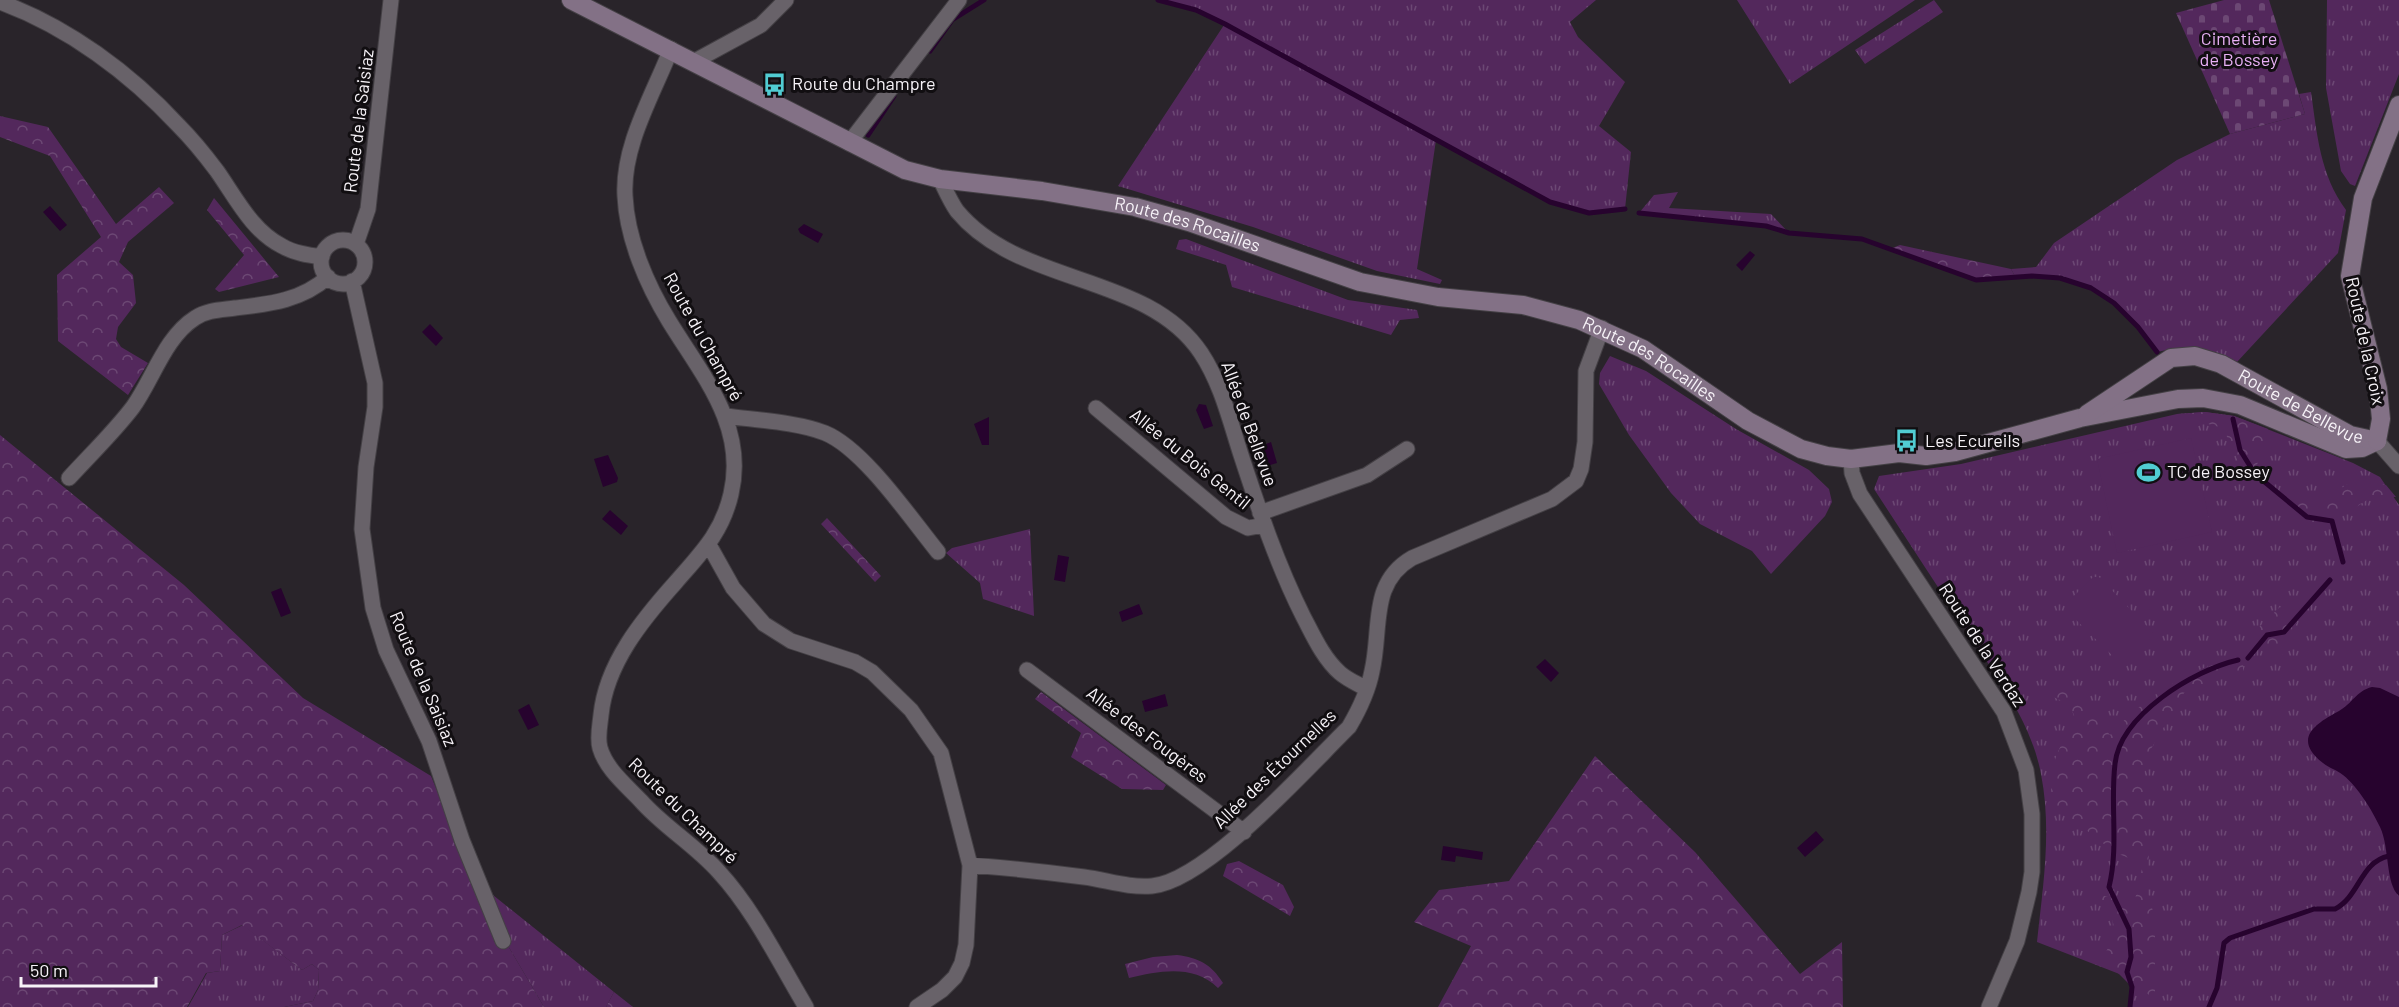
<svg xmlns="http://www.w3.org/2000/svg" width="2399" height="1007" font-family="Barlow,sans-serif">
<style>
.grass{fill:url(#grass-tufts)}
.forest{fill:url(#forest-crowns)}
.cemetery{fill:url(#cemetery-stones)}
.garden{fill:#53285c}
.water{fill:#27032e}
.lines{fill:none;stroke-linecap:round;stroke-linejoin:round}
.stream{stroke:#27032e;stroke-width:5}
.street-casing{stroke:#444045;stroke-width:17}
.secondary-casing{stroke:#444045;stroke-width:20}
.street{stroke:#686269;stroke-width:15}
.secondary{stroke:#837186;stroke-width:18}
.labels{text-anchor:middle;stroke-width:6;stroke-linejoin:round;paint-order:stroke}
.park-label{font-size:18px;fill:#e9b0f6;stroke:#110e11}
.poi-label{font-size:18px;fill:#f7f3f8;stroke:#110e11;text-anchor:start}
.street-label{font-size:18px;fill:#f7f3f8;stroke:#110e11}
</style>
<defs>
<pattern id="grass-tufts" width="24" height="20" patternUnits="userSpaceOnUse" patternTransform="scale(1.5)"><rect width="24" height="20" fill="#53285c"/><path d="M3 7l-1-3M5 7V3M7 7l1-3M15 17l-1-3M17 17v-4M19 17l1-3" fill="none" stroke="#6c4874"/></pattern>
<pattern id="forest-crowns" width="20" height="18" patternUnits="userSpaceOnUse" patternTransform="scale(1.5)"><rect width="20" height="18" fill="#53285c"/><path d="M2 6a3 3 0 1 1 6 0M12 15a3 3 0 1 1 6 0" fill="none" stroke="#6c4874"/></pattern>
<pattern id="cemetery-stones" width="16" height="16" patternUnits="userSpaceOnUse" patternTransform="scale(1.5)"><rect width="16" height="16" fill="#53285c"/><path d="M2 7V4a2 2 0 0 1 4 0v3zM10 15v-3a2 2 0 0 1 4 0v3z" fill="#6c4874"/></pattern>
</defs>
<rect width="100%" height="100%" fill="#29242a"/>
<path class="grass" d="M 1158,0 L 1596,0 L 1570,22 L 1578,37 L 1625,82 L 1599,126 L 1631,152 L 1625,209 L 1589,213 L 1550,202 L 1436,140 L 1417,269 L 1442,280 L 1440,284 L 1377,271 L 1253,227 L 1118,186 L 1224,25 L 1196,10 Z
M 1737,0 L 1915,0 L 1790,84 Z
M 1934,0 L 1943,12 L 1865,64 L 1855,50 Z
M 2327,0 L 2399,0 L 2399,74 L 2355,186 L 2350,184 L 2341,171 L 2326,88 Z
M 2311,92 C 2317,134 2320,175 2346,210 L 2338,253 L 2237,362 C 2209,349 2187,345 2157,352 C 2119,302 2083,270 2016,278 L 2011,269 L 2036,267 L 2054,243 L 2177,160 L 2230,134 L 2305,114 L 2299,94 Z
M 1678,192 L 1669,208 L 1771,214 L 1789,233 L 1766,226 L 1639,213 L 1654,195 Z
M 1186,239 L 1348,300 L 1417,310 L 1419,318 L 1400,320 L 1391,335 L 1232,287 L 1226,265 L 1176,249 L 1179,240 Z
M 1610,356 L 1646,371 L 1736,429 L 1809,470 L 1829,489 L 1832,502 L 1825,516 L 1771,574 L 1752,551 L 1700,524 L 1671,493 L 1629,435 L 1599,384 L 1600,373 Z
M 2205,412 L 2234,416 L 2353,463 L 2380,477 L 2399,505 L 2399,1007 L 2130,1007 L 2132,987 L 2122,975 L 2037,942 C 2043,886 2052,830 2041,774 C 2031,721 1997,678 1969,634 C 1937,586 1906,538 1874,489 L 1879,476 L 1961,464 L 2177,414 Z
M 1030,529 L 1034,616 L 983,599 L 980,583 L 946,553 L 952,548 Z
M 493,895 L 614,992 L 606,1007 L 544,1007 L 484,905 Z
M 243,925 L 302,970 L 312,964 L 319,970 L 318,990 L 313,1001 L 284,1007 L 188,1007 L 207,973 L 220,971 L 222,935 Z"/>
<path class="forest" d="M 0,116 L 48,127 L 116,224 L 159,187 L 174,203 L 128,242 L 119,262 L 133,275 L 136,303 L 118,327 L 116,339 L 121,347 L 148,363 L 128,395 L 58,341 L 57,275 L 101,237 L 50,156 L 0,137 Z
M 214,198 L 279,277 L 219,292 L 215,289 L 244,255 L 207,210 Z
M 1900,245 L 2011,269 L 2016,278 L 1976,280 L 1890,249 Z
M 2205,412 L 2234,416 L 2268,429 L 2257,465 L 2264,487 L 2261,490 L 2239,463 L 2223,428 L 2201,422 L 2179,421 L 2177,414 Z
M 0,435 L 184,585 L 303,698 L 431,776 L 484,905 L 544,1007 L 284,1007 L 313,1001 L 318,990 L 319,970 L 312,964 L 302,970 L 242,925 L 222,935 L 220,971 L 206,973 L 187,1007 L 0,1007 Z
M 2349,483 L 2386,485 L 2396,497 L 2373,496 L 2320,531 L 2284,506 L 2291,496 C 2317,513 2326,498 2349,483 Z
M 827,518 L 881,576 L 875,582 L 821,524 Z
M 2280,607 L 2297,623 L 2283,639 L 2283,654 L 2271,663 L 2251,635 Z
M 2228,658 L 2243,664 L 2243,671 L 2184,693 L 2145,759 L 2143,829 L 2149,855 L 2145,884 L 2155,918 L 2155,1007 L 2147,1007 L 2148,994 L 2132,987 L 2102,957 C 2120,935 2118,912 2092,899 L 2094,893 L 2134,904 L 2143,864 L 2114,852 L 2052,803 C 2048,764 2058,751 2075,718 C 2071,704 2062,700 2050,696 L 2054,688 L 2074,693 L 2110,735 C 2146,696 2179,677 2228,658 Z
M 1041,692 L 1166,785 L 1163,790 L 1122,789 L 1071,757 L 1081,733 L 1035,699 Z
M 1595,756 L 1695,852 L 1800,974 L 1842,942 L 1843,1007 L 1438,1007 L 1471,946 L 1414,922 L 1439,890 L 1509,881 Z
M 1239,861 L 1283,885 L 1294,907 L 1290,916 L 1223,876 L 1227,864 Z
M 1177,955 C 1199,958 1211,964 1223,983 L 1218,988 C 1193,964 1160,971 1129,978 L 1125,964 L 1153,957 Z
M 614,992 L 633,1007 L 606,1007 Z"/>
<path class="cemetery" d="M 2224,0 L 2269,0 L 2305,114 L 2230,134 L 2176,13 Z"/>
<path class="garden" d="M 2191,438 L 2212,532 L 2117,553 L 2097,459 Z
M 2093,577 L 2099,577 L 2153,633 L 2153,638 L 2126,664 L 2121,664 L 2065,609 L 2065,605 Z"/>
<path class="water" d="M 50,206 L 67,225 L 60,231 L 43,212 Z
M 804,224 L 823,234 L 818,243 L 800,233 L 798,229 Z
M 1750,251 L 1755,255 L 1742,271 L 1736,265 Z
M 430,324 L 443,338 L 436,346 L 422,332 Z
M 1199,404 L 1206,405 L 1213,426 L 1204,429 L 1196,410 Z
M 989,417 L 989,445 L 982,445 L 974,424 Z
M 1271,442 L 1277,463 L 1267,466 L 1261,446 Z
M 608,455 L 618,478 L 617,482 L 603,487 L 594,459 Z
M 610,510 L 628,526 L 621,535 L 602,519 Z
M 1058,555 L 1069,557 L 1065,582 L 1054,580 Z
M 281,588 L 291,613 L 281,617 L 271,592 Z
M 1139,604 L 1143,614 L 1122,622 L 1119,612 Z
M 1545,659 L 1559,673 L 1551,682 L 1536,667 Z
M 2372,687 L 2380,688 L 2399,697 L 2399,896 C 2385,883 2390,848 2380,827 C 2372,810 2358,787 2343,775 C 2337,770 2329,768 2323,763 C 2291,738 2317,723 2339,711 C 2352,704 2356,691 2372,687 Z
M 1165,694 L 1168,706 L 1145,712 L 1142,701 Z
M 529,704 L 539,725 L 528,730 L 518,710 Z
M 1816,831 L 1824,840 L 1805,857 L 1797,848 Z
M 1443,846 L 1483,852 L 1482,860 L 1456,856 L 1455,862 L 1441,860 Z"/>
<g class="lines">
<path class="stream" d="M 1158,0 L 1196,10 L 1225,24 L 1550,202 L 1589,213 L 1625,209
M 930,51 L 952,20 L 984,0
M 868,135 L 894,96
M 1639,213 L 1766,226 L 1789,233 L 1862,239 L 1976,280 L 2032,276 L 2060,278 L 2091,288 L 2114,303 L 2138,327 L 2157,352
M 2233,419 L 2240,450 L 2255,474 L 2307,517 L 2332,521 L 2343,562
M 2248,658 L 2267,635 L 2284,632 L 2330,580
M 2130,1007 L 2132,987 L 2127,972 L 2131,957 L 2129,929 L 2109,887 C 2119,846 2110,805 2115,764 C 2120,715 2194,670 2238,660
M 2209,1007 L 2217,988 L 2224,943 L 2230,938 L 2314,909 L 2335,909 C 2360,896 2360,862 2389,856"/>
<defs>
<path id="street" d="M 0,2 C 68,27 130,73 179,126 C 193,140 205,155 217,171 C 236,198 252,231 282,246 C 294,253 308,255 322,257
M 671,49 C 653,95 622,146 625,196 C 627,239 647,285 669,321 C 702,375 747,426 731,494 C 722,533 701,553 676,582 C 642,620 606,664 601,715 C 600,725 597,738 600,748 C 606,769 626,785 641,801 C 664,827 695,845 719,872 C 754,910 779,962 806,1007
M 695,61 L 761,25 L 786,0
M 849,143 L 959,0
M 940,179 C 945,189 950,201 957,211 C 1020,287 1147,272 1201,353 C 1221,383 1230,421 1241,455 C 1259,510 1277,564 1303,616 C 1313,635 1323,658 1340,673 C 1348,680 1358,684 1367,689
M321 262a22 22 0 1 1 44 0a22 22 0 1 1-44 0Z
M 356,244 L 368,209 L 391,0
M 352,281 L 375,383 L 375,407 L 366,467 L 362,529 L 373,608 L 386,650 L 429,741 L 462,840 L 503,941
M 1096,408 L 1226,517 L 1248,528 L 1264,525
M 726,416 C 755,420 798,422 825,433 C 864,449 911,519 938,552
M 2377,441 L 2399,466
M 1851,459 L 1852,473 L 1860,494 L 2004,712 L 2026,770 L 2032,814 L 2032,872 L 2029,892 L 2017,941 L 1989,1007
M 69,478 C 90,455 114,432 133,407 C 153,379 165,337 195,318 C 207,310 221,310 235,308 C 269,304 301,301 328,277
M 1260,513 L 1367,475 L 1407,449
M 709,545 L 733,588 L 764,624 L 791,641 L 855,662 L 872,672 L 911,710 L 941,753 L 970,865 L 966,945 L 962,963 L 955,977 L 942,990 L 917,1007
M 1027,670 L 1244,832
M 970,865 C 1008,868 1046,872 1084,877 C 1107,880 1128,888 1152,886 C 1207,881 1308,767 1349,727 C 1359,710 1368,692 1372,671 C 1382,628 1369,583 1412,558 L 1552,499 L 1576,481 L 1581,469 L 1585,442 L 1586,371 L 1602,328"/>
<g id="secondary">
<path id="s1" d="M 571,0 L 905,170 L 940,179 L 1042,191 L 1135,207 L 1189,222 L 1360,282 L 1438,297 L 1523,305 L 1579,320 L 1643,349 L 1748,421 L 1801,449 L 1827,456 L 1851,459 L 1899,453 L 1926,456 L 1955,452 L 2080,418 L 2178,399 L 2203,398 L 2240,405 L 2346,449 L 2362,448 L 2377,441"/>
<path id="s2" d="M 2087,414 L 2171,358 L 2195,356 L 2221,364 L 2350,435 L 2377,441"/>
<path d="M 2377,441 L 2381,419 L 2378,389 L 2350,276 L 2363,198 L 2399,105"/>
</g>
</defs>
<use href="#street" class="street-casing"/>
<use href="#secondary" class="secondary-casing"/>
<use href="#street" class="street"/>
<use href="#secondary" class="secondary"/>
</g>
<defs>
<symbol id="bus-bare" viewBox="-9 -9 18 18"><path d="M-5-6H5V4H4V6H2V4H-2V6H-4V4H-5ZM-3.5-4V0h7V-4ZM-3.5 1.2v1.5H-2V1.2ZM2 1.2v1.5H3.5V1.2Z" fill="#51ccd2" stroke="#110e11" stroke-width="2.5" paint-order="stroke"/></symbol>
<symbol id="stadium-bare" viewBox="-9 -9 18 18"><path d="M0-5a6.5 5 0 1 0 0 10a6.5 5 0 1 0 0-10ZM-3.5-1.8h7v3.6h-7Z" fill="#51ccd2" stroke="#110e11" stroke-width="2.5" paint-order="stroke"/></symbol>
</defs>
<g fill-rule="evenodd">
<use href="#bus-bare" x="758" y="68" width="33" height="33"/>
<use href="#bus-bare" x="1890" y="424" width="33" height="33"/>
<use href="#stadium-bare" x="2132" y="456" width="33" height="33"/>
</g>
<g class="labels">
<g class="park-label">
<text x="2239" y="45">Cimetière<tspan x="2239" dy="21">de Bossey</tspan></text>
</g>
<g class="poi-label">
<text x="792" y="90">Route du Champre</text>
<text x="1925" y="447">Les Ecureils</text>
<text x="2167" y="478">TC de Bossey</text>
</g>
<g class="street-label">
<text transform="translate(359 121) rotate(-83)" y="6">Route de la Saisiaz</text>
<text dy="6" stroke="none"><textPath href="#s1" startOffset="663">Route des Rocailles</textPath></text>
<text transform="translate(703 337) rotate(61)" y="6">Route du Champré</text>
<text transform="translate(2365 341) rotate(78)" y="6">Route de la Croix</text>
<text dy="6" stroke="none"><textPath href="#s1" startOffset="1149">Route des Rocailles</textPath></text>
<text dy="6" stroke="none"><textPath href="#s2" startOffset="243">Route de Bellevue</textPath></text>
<text transform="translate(1249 424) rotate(70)" y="6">Allée de Bellevue</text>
<text transform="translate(1190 459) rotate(39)" y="6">Allée du Bois Gentil</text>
<text transform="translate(1982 645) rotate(57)" y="6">Route de la Verdaz</text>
<text transform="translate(423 679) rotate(67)" y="6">Route de la Saisiaz</text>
<text transform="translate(1147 735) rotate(37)" y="6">Allée des Fougères</text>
<text transform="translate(1275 769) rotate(-44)" y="6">Allée des Étournelles</text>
<text transform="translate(683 811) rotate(44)" y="6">Route du Champré</text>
</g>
</g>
<path d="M21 977v9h135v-9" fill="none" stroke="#f7f3f8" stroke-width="3"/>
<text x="30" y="977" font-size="18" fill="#f7f3f8" stroke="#110e11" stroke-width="4.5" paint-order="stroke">50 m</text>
</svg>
